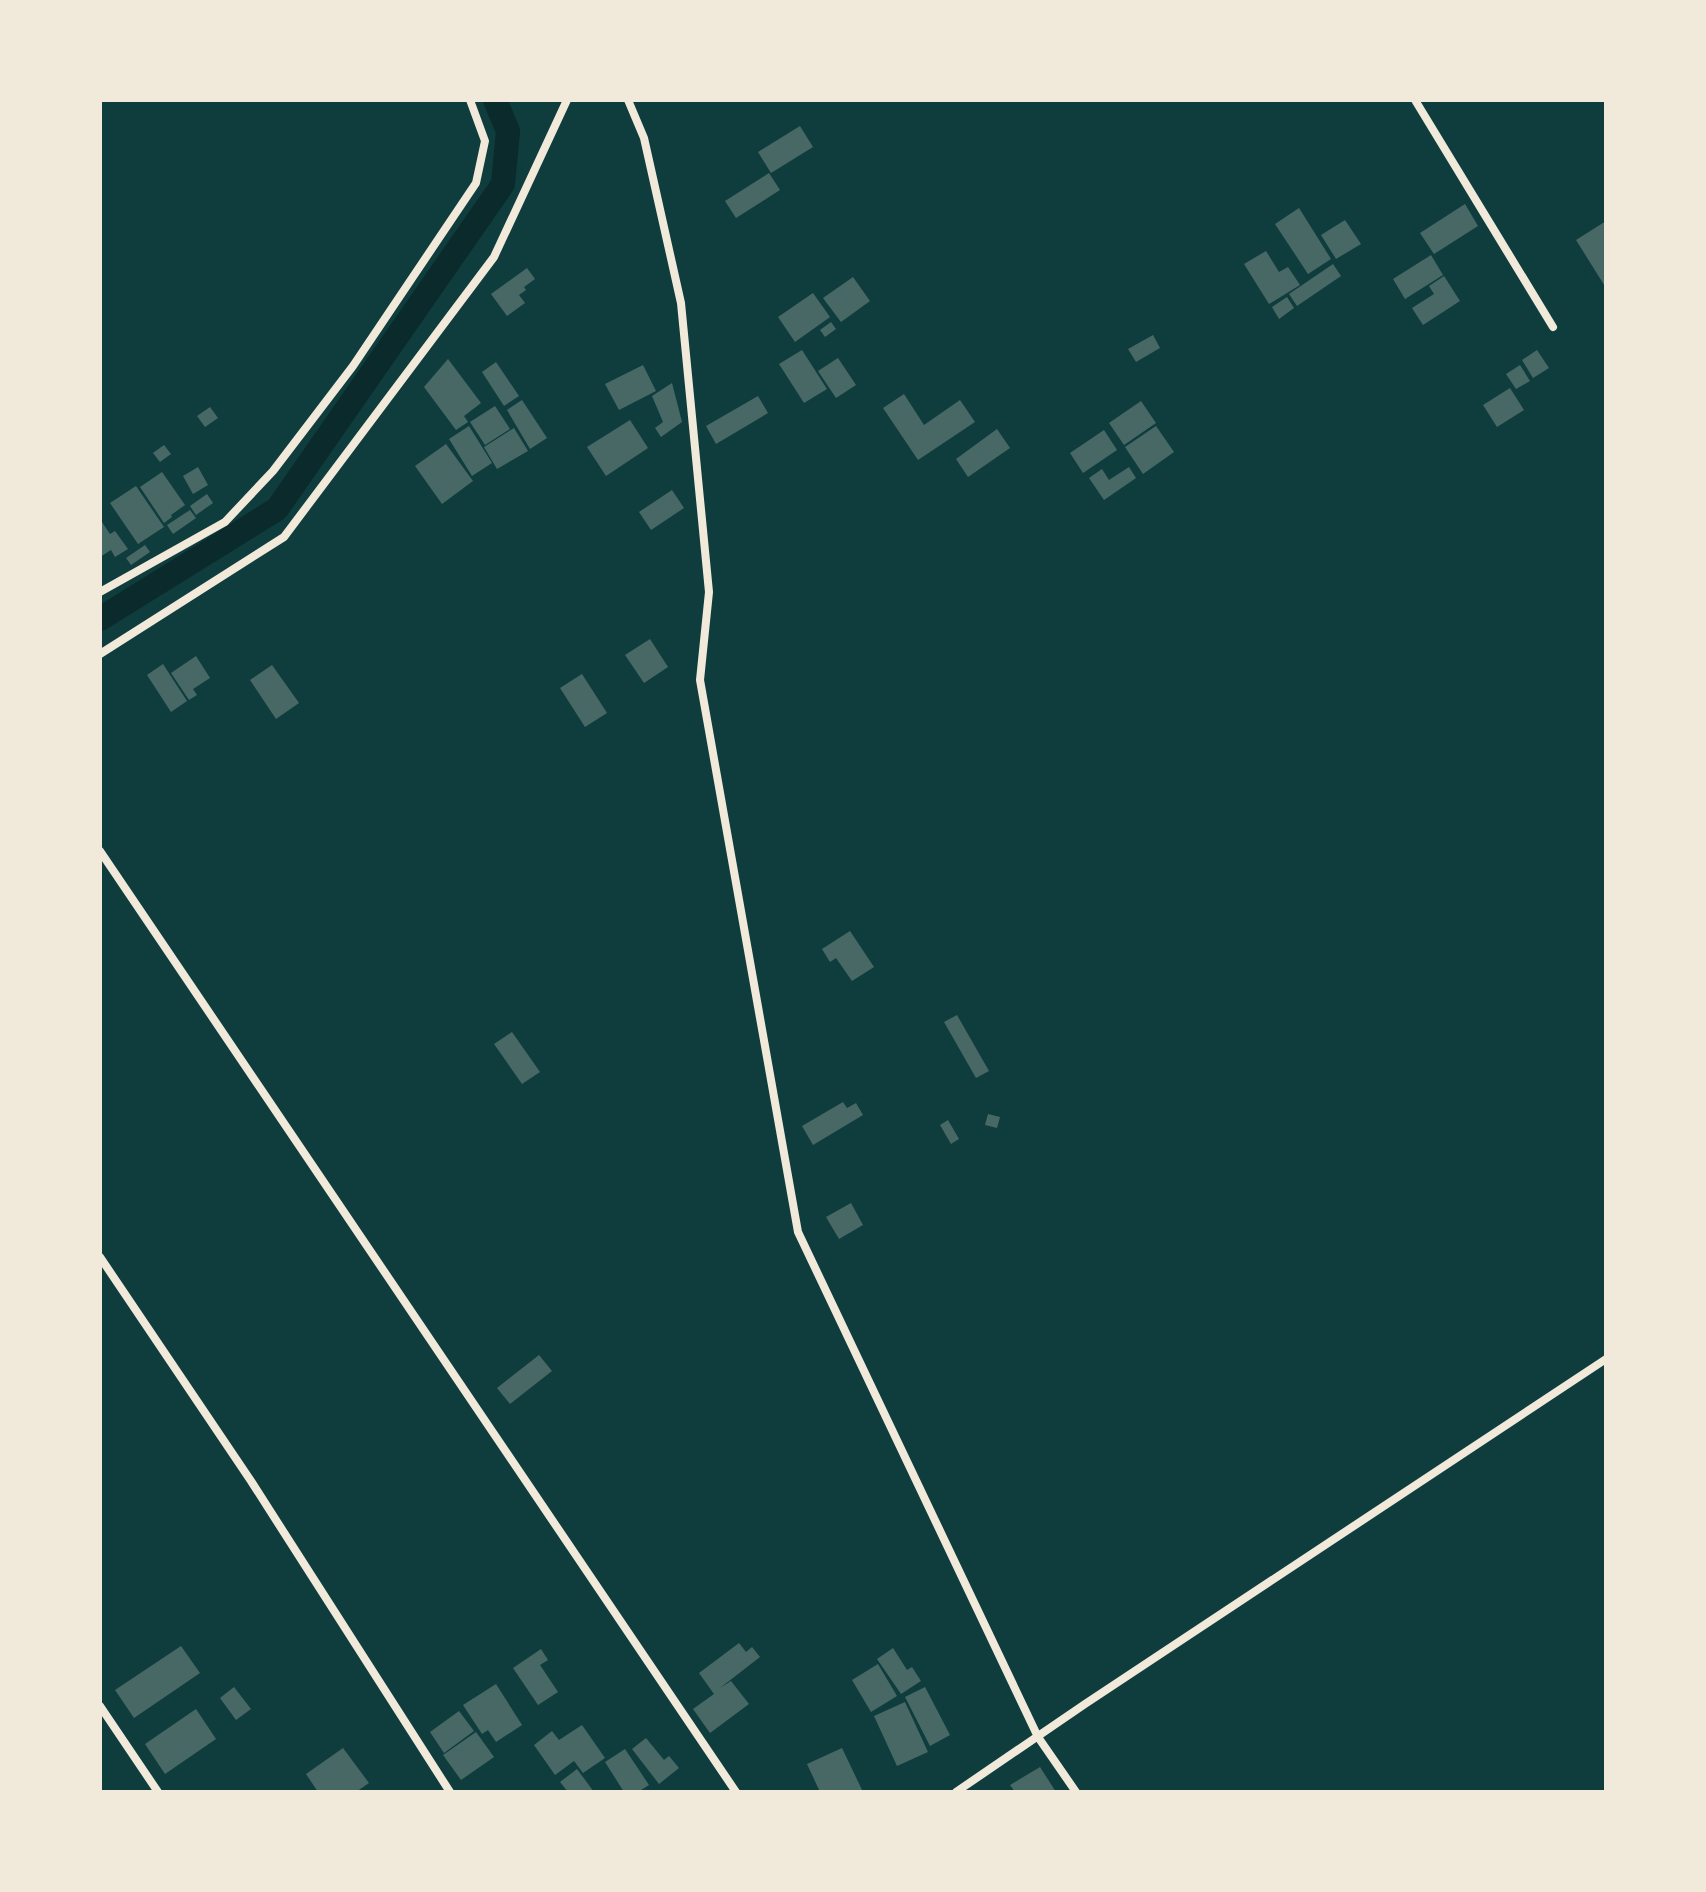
<svg xmlns="http://www.w3.org/2000/svg" width="1706" height="1892" font-family="Ubuntu,sans-serif">
<style>
.lines{fill:none;stroke-linecap:round;stroke-linejoin:round}
.canal{stroke:#0a2a2b;stroke-width:24}
.building{fill:#486865}
.minor{stroke:#f1e9da;stroke-width:8}
</style>
<rect width="100%" height="100%" fill="#0f3d3e"/>
<g class="lines">
<path class="canal" d="M 100,619 L 277,509 L 503,184 L 508,131 L 495,100"/>
</g>
<path class="building" d="M 800,126 L 813,147 L 771,173 L 758,152 Z
M 769,173 L 780,190 L 736,218 L 725,201 Z
M 1465,204 L 1478,226 L 1434,254 L 1420,233 Z
M 1299,208 L 1331,259 L 1308,274 L 1275,224 Z
M 1345,220 L 1361,244 L 1336,259 L 1321,235 Z
M 1606,221 L 1606,288 L 1576,240 Z
M 1266,251 L 1279,272 L 1288,267 L 1300,285 L 1269,304 L 1244,264 Z
M 1431,255 L 1443,275 L 1405,299 L 1393,279 Z
M 1333,264 L 1341,276 L 1297,306 L 1289,294 Z
M 527,268 L 535,279 L 524,287 L 526,290 L 519,295 L 525,303 L 507,316 L 491,294 Z
M 1444,276 L 1460,301 L 1423,325 L 1412,308 L 1434,294 L 1429,286 Z
M 853,277 L 870,301 L 841,322 L 823,298 Z
M 813,293 L 830,317 L 795,342 L 778,317 Z
M 1287,297 L 1294,308 L 1279,319 L 1272,307 Z
M 831,322 L 836,329 L 825,337 L 820,330 Z
M 1153,335 L 1160,348 L 1136,362 L 1128,349 Z
M 802,350 L 827,389 L 804,403 L 779,364 Z
M 1537,350 L 1549,368 L 1533,378 L 1522,360 Z
M 838,358 L 856,385 L 836,398 L 818,371 Z
M 448,359 L 481,403 L 464,416 L 468,422 L 456,430 L 424,387 Z
M 496,362 L 519,396 L 504,406 L 482,372 Z
M 643,365 L 656,391 L 619,410 L 605,384 Z
M 1520,365 L 1530,381 L 1516,389 L 1506,374 Z
M 672,383 L 682,422 L 661,437 L 655,428 L 663,422 L 652,396 Z
M 1510,388 L 1524,410 L 1497,427 L 1483,405 Z
M 904,394 L 924,425 L 960,400 L 975,422 L 918,460 L 883,408 Z
M 758,396 L 768,413 L 716,444 L 706,426 Z
M 522,400 L 547,438 L 530,449 L 507,410 Z
M 1141,401 L 1156,423 L 1124,445 L 1109,423 Z
M 495,406 L 510,429 L 485,445 L 470,422 Z
M 210,407 L 218,418 L 205,427 L 197,416 Z
M 630,420 L 648,448 L 606,476 L 587,447 Z
M 469,426 L 492,463 L 472,476 L 449,439 Z
M 1156,426 L 1174,452 L 1143,474 L 1125,447 Z
M 514,428 L 528,451 L 497,469 L 484,447 Z
M 997,429 L 1010,448 L 968,477 L 956,459 Z
M 1104,430 L 1117,450 L 1083,473 L 1070,453 Z
M 446,444 L 473,481 L 442,504 L 415,466 Z
M 164,445 L 171,454 L 160,462 L 153,453 Z
M 198,467 L 208,485 L 193,494 L 183,476 Z
M 1129,467 L 1136,478 L 1104,500 L 1089,478 L 1102,469 L 1109,480 Z
M 162,472 L 185,505 L 171,515 L 172,517 L 164,523 L 140,487 Z
M 136,486 L 164,527 L 138,544 L 110,503 Z
M 672,490 L 684,508 L 651,530 L 639,512 Z
M 207,494 L 213,503 L 196,515 L 190,506 Z
M 190,510 L 196,518 L 173,534 L 167,525 Z
M 100,519 L 110,534 L 115,531 L 128,549 L 115,557 L 111,550 L 100,557 Z
M 145,545 L 150,552 L 131,565 L 126,558 Z
M 650,639 L 668,667 L 644,683 L 625,655 Z
M 196,656 L 210,678 L 193,689 L 197,695 L 189,700 L 171,673 Z
M 163,664 L 187,701 L 171,712 L 147,675 Z
M 272,665 L 299,703 L 276,719 L 250,680 Z
M 582,674 L 607,713 L 585,727 L 560,688 Z
M 850,931 L 874,967 L 852,981 L 836,958 L 830,962 L 822,949 Z
M 957,1015 L 989,1071 L 976,1078 L 944,1022 Z
M 512,1032 L 540,1072 L 522,1084 L 494,1044 Z
M 843,1102 L 847,1108 L 856,1103 L 863,1115 L 813,1145 L 802,1126 Z
M 988,1114 L 1000,1117 L 997,1128 L 985,1125 Z
M 948,1120 L 959,1139 L 951,1144 L 940,1125 Z
M 851,1203 L 863,1225 L 839,1239 L 826,1217 Z
M 539,1355 L 552,1371 L 510,1404 L 497,1388 Z
M 739,1643 L 746,1652 L 752,1647 L 760,1657 L 720,1688 L 731,1681 L 749,1704 L 710,1733 L 693,1709 L 714,1694 L 699,1673 Z
M 181,1646 L 200,1673 L 134,1718 L 115,1690 Z
M 893,1648 L 907,1670 L 912,1667 L 921,1681 L 901,1694 L 877,1659 Z
M 541,1649 L 548,1660 L 540,1665 L 558,1692 L 538,1705 L 513,1668 Z
M 878,1664 L 897,1696 L 871,1712 L 852,1680 Z
M 496,1684 L 522,1725 L 496,1742 L 488,1730 L 482,1734 L 463,1705 Z
M 234,1687 L 251,1709 L 236,1720 L 220,1698 Z
M 925,1687 L 950,1735 L 930,1746 L 905,1697 Z
M 905,1702 L 928,1752 L 897,1766 L 874,1716 Z
M 196,1709 L 216,1739 L 165,1774 L 145,1744 Z
M 459,1711 L 474,1731 L 444,1753 L 430,1732 Z
M 582,1725 L 605,1758 L 583,1773 L 574,1761 L 555,1775 L 534,1745 L 552,1731 L 559,1740 Z
M 476,1732 L 494,1757 L 461,1780 L 443,1755 Z
M 646,1738 L 664,1760 L 669,1756 L 679,1768 L 659,1784 L 632,1749 Z
M 343,1748 L 369,1783 L 356,1792 L 318,1792 L 306,1774 Z
M 842,1748 L 863,1792 L 820,1792 L 807,1764 Z
M 625,1749 L 649,1785 L 638,1792 L 624,1792 L 605,1762 Z
M 1040,1767 L 1056,1792 L 1015,1792 L 1010,1785 Z
M 577,1769 L 594,1792 L 568,1792 L 560,1782 Z"/>
<g class="lines">
<path class="minor" d="M 628,100 L 644,138 L 681,303 L 709,592 L 700,680 L 798,1232 L 1038,1737 L 1076,1792
M 1415,100 L 1553,327
M 100,592 L 225,522 L 273,471 L 353,366 L 476,183 L 485,141 L 470,100
M 100,654 L 284,537 L 494,257 L 567,100
M 100,851 L 736,1792
M 100,1257 L 251,1481 L 450,1792
M 100,1706 L 158,1792
M 956,1792 L 1085,1704 L 1606,1359"/>
</g>
<rect width="1706" height="1892" fill="none" stroke="#f1e9da" stroke-width="204"/>
</svg>
